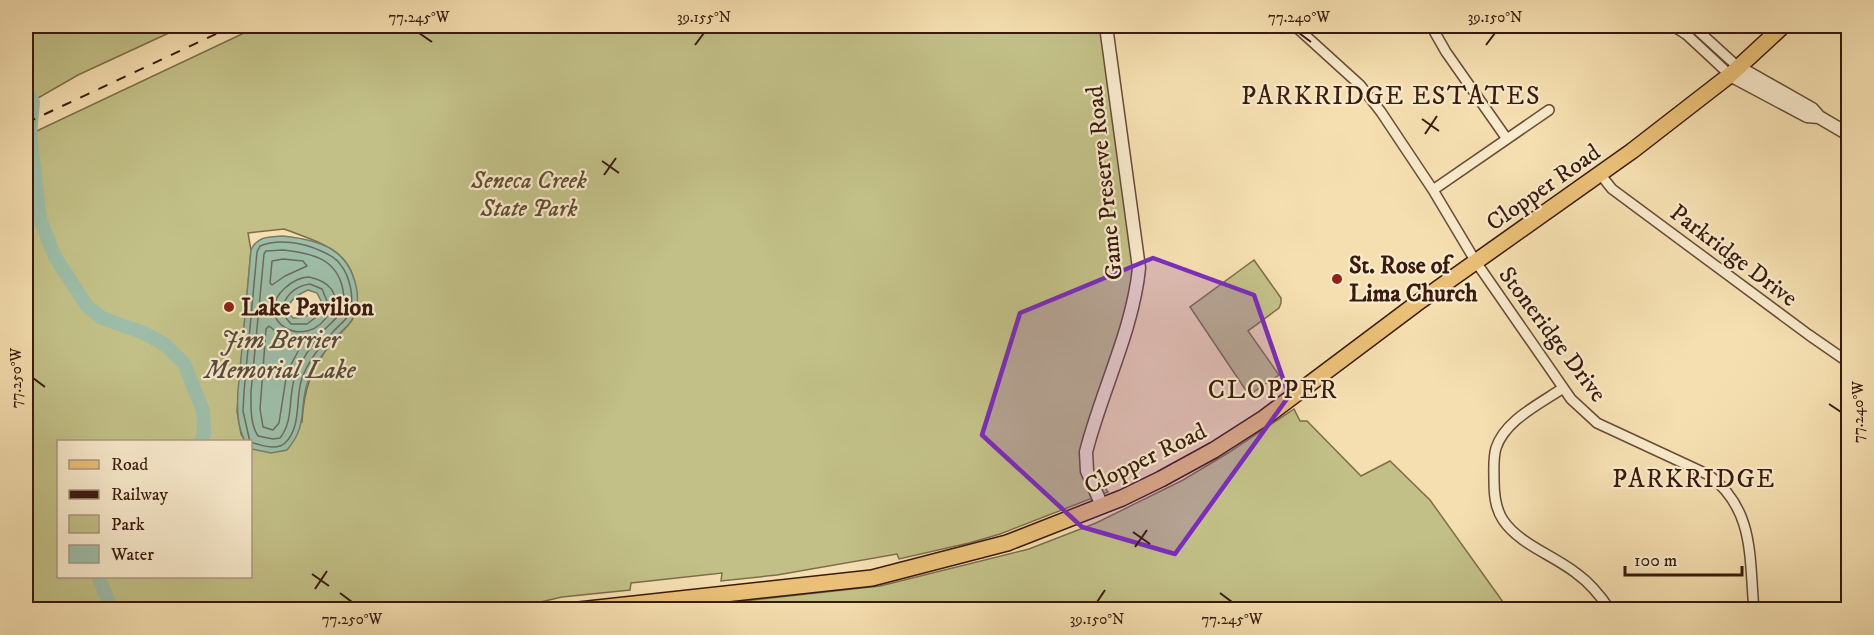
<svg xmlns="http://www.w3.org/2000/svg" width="1874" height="635" font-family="'IM FELL DW Pica',serif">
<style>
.green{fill:#c2c087;stroke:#7e6d4a;stroke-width:1.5;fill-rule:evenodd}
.water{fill:#9dbda8;stroke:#757c6a;stroke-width:1.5;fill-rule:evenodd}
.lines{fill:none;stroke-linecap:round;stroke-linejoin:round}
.shore{stroke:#6b6c5b;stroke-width:1.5}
.river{stroke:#9dbda8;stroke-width:14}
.minor-casing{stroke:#684b36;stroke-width:12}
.tertiary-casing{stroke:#684b36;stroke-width:15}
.primary-casing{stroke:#391a0e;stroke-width:18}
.minor{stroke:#f8eacc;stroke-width:9}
.tertiary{stroke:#f8eacc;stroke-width:12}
.primary{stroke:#eac078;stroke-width:15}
.rail{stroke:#391a0e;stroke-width:2;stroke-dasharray:10 10;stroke-linecap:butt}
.marked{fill:#7b2cbf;fill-opacity:0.2;stroke:#7b2cbf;stroke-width:4.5;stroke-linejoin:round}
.ticks{fill:none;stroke:#391a0e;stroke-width:2}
.poi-dot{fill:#8f2418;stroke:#f8eacc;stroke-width:2}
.labels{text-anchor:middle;stroke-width:4.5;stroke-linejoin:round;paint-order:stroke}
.park-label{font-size:24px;font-style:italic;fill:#624c32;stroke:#f8eacc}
.street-label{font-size:24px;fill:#391a0e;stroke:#f8eacc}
.poi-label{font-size:24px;font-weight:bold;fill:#391a0e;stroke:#f8eacc;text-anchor:start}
.neighbourhood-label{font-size:26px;letter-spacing:1.5px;fill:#391a0e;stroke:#f8eacc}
.water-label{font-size:26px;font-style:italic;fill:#574b3c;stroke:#f8eacc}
.neatline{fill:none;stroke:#391a0e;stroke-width:2}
.ticks-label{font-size:15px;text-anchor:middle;fill:#391a0e}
</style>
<rect width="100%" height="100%" fill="#f5dfb0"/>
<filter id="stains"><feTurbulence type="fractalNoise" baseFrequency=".00333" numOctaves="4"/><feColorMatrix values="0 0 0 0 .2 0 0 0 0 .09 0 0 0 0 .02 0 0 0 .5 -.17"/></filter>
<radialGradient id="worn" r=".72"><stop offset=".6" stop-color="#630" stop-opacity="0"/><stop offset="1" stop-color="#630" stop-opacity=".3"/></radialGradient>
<path class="green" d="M 26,26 L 184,26 L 78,75 L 26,105 Z
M 259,26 L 1101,26 L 1134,253 L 1133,288 L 1081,452 L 1108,492 L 1000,534 L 969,543 L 899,559 L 897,554 L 777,575 L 721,581 L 722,573 L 631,583 L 630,590 L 562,597 L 510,609 L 26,609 L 26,136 ZM 284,229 C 321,243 359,252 355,299 C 354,305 355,313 353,318 C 350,326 338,335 332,342 C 311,369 304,388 302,422 L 252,449 L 251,448 L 250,576 L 58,576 L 58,442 L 245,441 L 241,434 L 237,411 L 251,250 L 248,233 Z
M 1254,260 L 1281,298 L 1281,303 L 1279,308 L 1248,331 L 1279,375 L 1249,395 L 1190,307 Z
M 1294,409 L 1300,421 L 1307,421 L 1361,476 L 1390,461 L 1430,500 L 1508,609 L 688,609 L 716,608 L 717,604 L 880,586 L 1029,549 L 1096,523 L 1183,480 L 1228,453 Z"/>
<path class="water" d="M 283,236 C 321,240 350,249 357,291 C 358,300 358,310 353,318 C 350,324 343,330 338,335 C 327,348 313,365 308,381 C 298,409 309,424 287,450 L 271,453 L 252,449 L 250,442 L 245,441 C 237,426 237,408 238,391 L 251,250 C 257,236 269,237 283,236 ZM 308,290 L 317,293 L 321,301 C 314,313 307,318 293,318 L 287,311 C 290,299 297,295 308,290 Z"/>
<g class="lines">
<path class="shore" d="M 283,250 C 311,253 337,258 343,290 C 344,297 345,306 341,312 C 337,318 330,324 325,329 C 314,342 301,360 295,376 C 288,396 294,421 280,438 L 273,439 L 258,436 C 250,424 251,407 251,392 L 264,254 L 266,251 Z
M 283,259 L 303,261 L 307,266 L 285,276 L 272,285 L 270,283 L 272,261 Z
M 309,277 C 328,281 342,293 330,312 C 306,355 250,319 285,288 C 291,282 301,277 309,277 Z
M 310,284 L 322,289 L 327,301 L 320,314 L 307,324 L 291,324 L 282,313 C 283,297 294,286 310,284 Z
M 269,326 C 281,335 283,341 300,341 L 302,344 L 287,372 L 279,423 L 273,430 L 263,427 L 260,409 L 266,329 Z
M 250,442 L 243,411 L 244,392 L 257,252 L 260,246 C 279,238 304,243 321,251 C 328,254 336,258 340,264 C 350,276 356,301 348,316 C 344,322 337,327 332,333 C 321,345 308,362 302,378 C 295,398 302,427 285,443 C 277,451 260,445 250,442"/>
<path class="river" d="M 26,90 L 33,102 L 30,134 L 40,219 L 55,257 L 87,306 L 102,318 L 144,333 L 164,344 L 184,363 L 203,411 L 204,433 L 201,442
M 98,576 L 112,610"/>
<defs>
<path id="minor" d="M 1295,26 L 1360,85 L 1381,112 L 1433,190 L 1476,262 L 1571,399 L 1597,423 L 1709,475 C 1755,510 1749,557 1754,610
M 1673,26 L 1687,35 L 1730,75
M 1693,26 L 1738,67
M 1434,31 L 1446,52 L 1507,139
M 1600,174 L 1612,189 L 1809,335 L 1848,362
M 1433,190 L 1549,110
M 1563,388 C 1540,404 1505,420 1496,448 C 1493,458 1494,469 1494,480 C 1494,494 1495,508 1503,520 C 1519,544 1553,555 1576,573 C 1590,583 1600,595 1610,610"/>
<path id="tertiary" d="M 1738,67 L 1812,109 L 1819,117 L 1848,134
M 1730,75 L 1807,116 L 1819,117
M 1102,506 L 1087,471 L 1086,452 C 1101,392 1133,330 1139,268 L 1106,26"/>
<path id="primary" d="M 579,610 L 872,578 L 1007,543 L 1122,498 L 1161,479 L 1214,450 L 1264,418 L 1416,304 L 1632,151 L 1730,75 L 1783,26"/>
</defs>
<use href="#minor" class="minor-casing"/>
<use href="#tertiary" class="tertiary-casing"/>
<use href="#primary" class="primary-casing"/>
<use href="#minor" class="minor"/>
<use href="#tertiary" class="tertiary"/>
<use href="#primary" class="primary"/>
<path class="rail" d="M 26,123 L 233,26"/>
</g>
<path class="marked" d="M 1153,258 L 1254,295 L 1289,396 L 1175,554 L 1082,527 L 982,435 L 1020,313 Z"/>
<path class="ticks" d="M 419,33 L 432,42M 1299,33 L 1311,42M 695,45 L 704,33M 1486,45 L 1495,33M 1422,119 L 1439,131M 1425,134 L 1437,116M 602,161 L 619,173M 604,175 L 616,158M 33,378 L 45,387M 1829,404 L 1841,412M 1133,532 L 1150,544M 1135,547 L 1147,530M 312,574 L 329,586M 315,589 L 327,571M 340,593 L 352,602M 1220,593 L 1232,602M 1097,602 L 1105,590"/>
<g class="poi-dot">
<circle cx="1337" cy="279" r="6"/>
<circle cx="229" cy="307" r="6"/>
</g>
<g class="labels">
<g class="park-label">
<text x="529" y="188">Seneca Creek<tspan x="529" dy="28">State Park</tspan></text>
</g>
<g class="street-label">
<text transform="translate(1104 183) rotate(-96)" y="8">Game Preserve Road</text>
<text transform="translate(1543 187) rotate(-35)" y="8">Clopper Road</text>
<text transform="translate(1734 255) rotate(37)" y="8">Parkridge Drive</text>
<text transform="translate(1553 334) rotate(53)" y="8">Stoneridge Drive</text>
<text transform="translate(1145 458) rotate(-26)" y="8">Clopper Road</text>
</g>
<g class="poi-label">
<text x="1349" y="273">St. Rose of<tspan x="1349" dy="28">Lima Church</tspan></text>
<text x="241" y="315">Lake Pavilion</text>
</g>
<g class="neighbourhood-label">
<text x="1391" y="104">PARKRIDGE ESTATES</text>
<text x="1273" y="398">CLOPPER</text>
<text x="1694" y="487">PARKRIDGE</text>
</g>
<g class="water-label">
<text x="280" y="348">Jim Berrier<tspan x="280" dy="30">Memorial Lake</tspan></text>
</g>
</g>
<rect width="1874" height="635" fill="none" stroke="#f5dfb0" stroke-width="66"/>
<rect x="57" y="440" width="195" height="138" fill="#f8eacc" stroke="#ac9780" stroke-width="1.5"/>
<rect x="69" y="460" width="30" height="9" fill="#eac078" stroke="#ac9780" stroke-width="1.5"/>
<text x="111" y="470" font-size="18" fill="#391a0e">Road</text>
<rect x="69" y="490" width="30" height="9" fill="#391a0e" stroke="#ac9780" stroke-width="1.5"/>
<text x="111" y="500" font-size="18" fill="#391a0e">Railway</text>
<rect x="69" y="515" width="30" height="18" fill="#c2c087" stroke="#ac9780" stroke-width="1.5"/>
<text x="111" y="530" font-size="18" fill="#391a0e">Park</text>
<rect x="69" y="545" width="30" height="18" fill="#9dbda8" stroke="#ac9780" stroke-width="1.5"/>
<text x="111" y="560" font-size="18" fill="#391a0e">Water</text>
<path d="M1625 566v9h117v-9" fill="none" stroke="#391a0e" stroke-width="3"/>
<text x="1634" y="566" font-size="18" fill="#391a0e" stroke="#f8eacc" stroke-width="4.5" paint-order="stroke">100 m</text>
<rect x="33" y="33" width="1808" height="569" class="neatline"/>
<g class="ticks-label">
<text x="419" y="22">77.245°W</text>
<text x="704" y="22">39.155°N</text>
<text x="1299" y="22">77.240°W</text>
<text x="1495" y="22">39.150°N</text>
<text transform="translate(16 378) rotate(-90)" y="5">77.250°W</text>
<text transform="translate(1858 412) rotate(-90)" y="5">77.240°W</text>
<text x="352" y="624">77.250°W</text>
<text x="1097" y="624">39.150°N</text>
<text x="1232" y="624">77.245°W</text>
</g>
<rect width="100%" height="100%" filter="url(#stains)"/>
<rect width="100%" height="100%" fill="url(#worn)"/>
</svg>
